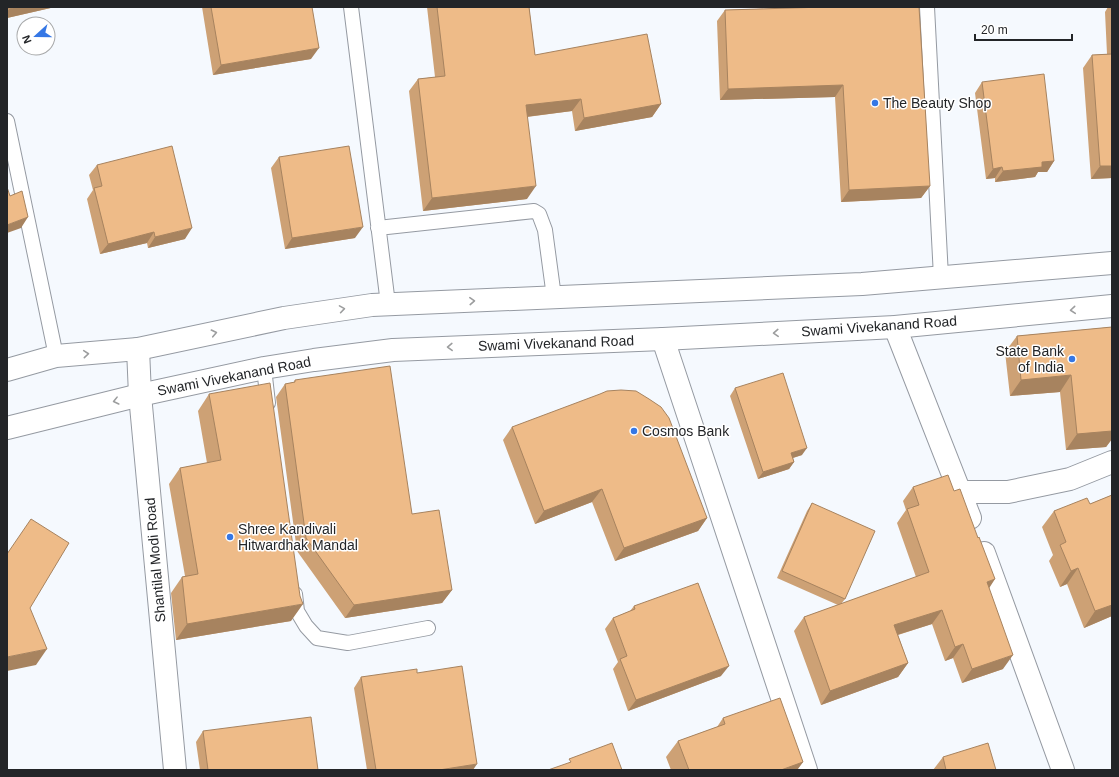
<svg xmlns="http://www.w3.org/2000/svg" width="1119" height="777" font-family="Helvetica,sans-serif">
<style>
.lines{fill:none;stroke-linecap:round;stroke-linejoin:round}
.lane-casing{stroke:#959aa2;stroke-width:16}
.street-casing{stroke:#959aa2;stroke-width:24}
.secondary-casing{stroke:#959aa2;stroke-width:24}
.primary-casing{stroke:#959aa2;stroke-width:24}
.lane{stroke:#fff;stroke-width:14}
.street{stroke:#fff;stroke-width:22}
.secondary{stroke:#fff;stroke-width:22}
.primary{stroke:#fff;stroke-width:22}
.wall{fill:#cda175}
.shaded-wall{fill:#a7835f}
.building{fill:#eb8;stroke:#a7835f}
.oneway{stroke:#9c9d9e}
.poi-dot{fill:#3577e5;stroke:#fff;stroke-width:1.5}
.labels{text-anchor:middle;stroke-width:3;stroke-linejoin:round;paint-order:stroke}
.poi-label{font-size:14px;fill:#232528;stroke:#fff;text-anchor:start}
.street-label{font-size:14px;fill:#232528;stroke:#fff}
</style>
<rect width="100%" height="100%" fill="#f5f9fe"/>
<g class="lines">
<defs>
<path id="lane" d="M 351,7 L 388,304
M 927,7 L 941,277
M 7,121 L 56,356
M 378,228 L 534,211 L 539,214 L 545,230 L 554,297
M 264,368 L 268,403
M 295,594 L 297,611 L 306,626 L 317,638 L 348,643 L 428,628"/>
<path id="street" d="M 895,327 L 970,518
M 663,339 L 806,770
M 960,492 L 1008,492 L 1070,479 L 1112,462
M 984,553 L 1063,770"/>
<path id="secondary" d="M 138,349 L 140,395 L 175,770"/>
<path id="primary" d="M 7,370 L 56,356 L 138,349 L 284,318 L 372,305 L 862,284 L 1112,263
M 7,428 L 140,395 L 264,368 L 314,360 L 393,350 L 663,339 L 895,327 L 1112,306"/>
</defs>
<use href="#lane" class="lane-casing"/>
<use href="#street" class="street-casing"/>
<use href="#secondary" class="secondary-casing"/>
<use href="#primary" class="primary-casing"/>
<use href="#lane" class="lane"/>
<use href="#street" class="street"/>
<use href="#secondary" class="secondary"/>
<use href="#primary" class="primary"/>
</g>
<path class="wall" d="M 7,7 L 55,7 L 7,18 Z
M 202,7 L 313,7 L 312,8 L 311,59 L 213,75 Z
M 427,7 L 529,7 L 535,55 L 661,104 L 652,117 L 575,131 L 572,111 L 527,117 L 527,199 L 423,211 L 409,91 L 418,79 L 435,77 Z
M 825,7 L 930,186 L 921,198 L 841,202 L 835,97 L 720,100 L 717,21 L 725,10 Z
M 1108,7 L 1112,7 L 1112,178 L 1091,179 L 1083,68 L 1092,55 L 1107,54 L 1105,12 Z
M 982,82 L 1054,161 L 1047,172 L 1038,172 L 1035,177 L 995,182 L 995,178 L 986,179 L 975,93 Z
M 279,157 L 355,238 L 285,249 L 271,168 Z
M 97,165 L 185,239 L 148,248 L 147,243 L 100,254 L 87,199 L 93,190 L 89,175 Z
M 1112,327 L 1112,439 L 1106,447 L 1066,450 L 1060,392 L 1010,396 L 1005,352 L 1017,336 Z
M 295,380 L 412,514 L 452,590 L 442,603 L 345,618 L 297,551 L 276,397 L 285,384 L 294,382 Z
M 735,388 L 802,455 L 793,458 L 794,462 L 789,469 L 758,479 L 730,396 Z
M 209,394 L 291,621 L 176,640 L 171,593 L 182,577 L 185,576 L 169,484 L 180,468 L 207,463 L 198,411 Z
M 512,427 L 707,518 L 698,531 L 615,561 L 592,502 L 535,524 L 503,440 Z
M 913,487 L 989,588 L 1003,669 L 962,683 L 953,658 L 945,661 L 932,624 L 898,635 L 908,663 L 898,677 L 821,705 L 794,631 L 804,617 L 838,605 L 777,578 L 807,511 L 812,503 L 845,599 L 841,604 L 916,577 L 897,523 L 906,510 L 903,501 Z
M 1112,495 L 1112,616 L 1084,628 L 1067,584 L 1060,587 L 1049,561 L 1053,555 L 1042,527 L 1054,511 L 1090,504 Z
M 634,606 L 721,676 L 628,711 L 613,669 L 618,662 L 605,629 L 613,618 L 630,611 Z
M 417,673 L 473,770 L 367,770 L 354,688 L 361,677 Z
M 723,718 L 803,762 L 797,770 L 671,770 L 666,757 L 678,741 L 717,727 Z
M 203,731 L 318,770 L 200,770 L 196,742 Z
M 943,757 L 996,770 L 933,770 Z"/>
<path class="shaded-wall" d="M 17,7 L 55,7 L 7,18 L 7,12 L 9,9 Z
M 319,48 L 311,59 L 213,75 L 221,65 Z
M 843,85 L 835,97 L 720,100 L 728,89 Z
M 581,99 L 572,111 L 517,118 L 526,105 Z
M 661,104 L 652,117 L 575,131 L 584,118 Z
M 1054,161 L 1047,172 L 1038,172 L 1035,177 L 995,182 L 1003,171 L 1042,162 Z
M 1100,166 L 1112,166 L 1112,178 L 1091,179 Z
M 1002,167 L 995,178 L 986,179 L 993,169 Z
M 536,186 L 527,199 L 423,211 L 432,198 Z
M 930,186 L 921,198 L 841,202 L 849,190 Z
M 28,217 L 21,228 L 7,233 L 7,225 Z
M 363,227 L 355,238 L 285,249 L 292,238 Z
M 192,228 L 185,239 L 148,248 L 155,237 Z
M 154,232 L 147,243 L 100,254 L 108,244 Z
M 1071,375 L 1060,392 L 1010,396 L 1021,380 Z
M 1112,426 L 1112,439 L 1106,447 L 1066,450 L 1077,434 Z
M 807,448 L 802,455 L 786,460 L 791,453 Z
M 794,462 L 789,469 L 758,479 L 763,472 Z
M 602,489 L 592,502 L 535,524 L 544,511 Z
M 707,518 L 698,531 L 615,561 L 624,548 Z
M 1078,568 L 1067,584 L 1060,587 L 1071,571 Z
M 995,579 L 986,593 L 987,582 Z
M 452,590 L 442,603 L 345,618 L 354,605 Z
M 303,604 L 291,621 L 176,640 L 187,624 Z
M 1112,605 L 1112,616 L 1084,628 L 1095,611 Z
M 942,610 L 932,624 L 884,639 L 894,625 Z
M 963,644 L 953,658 L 945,661 L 955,647 Z
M 47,649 L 36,665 L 7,671 L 7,657 Z
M 1013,655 L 1003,669 L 962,683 L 972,669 Z
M 908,663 L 898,677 L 821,705 L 830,691 Z
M 729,666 L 721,676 L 628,711 L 636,700 Z
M 803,762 L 797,770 L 781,770 Z
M 477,764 L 473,770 L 439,770 Z"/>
<path class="building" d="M 8,7 L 17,7 L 9,9 Z
M 211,7 L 312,7 L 319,48 L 221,65 Z
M 437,7 L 529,7 L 535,55 L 647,34 L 661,104 L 584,118 L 581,99 L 526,105 L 536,186 L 432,198 L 418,79 L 445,76 Z
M 825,7 L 919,7 L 930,186 L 849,190 L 843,85 L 728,89 L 725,10 Z
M 1112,54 L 1112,166 L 1100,166 L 1092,55 Z
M 1044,74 L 1054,161 L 1042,162 L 1042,167 L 1003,171 L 1002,167 L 993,169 L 982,82 Z
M 172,146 L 192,228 L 155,237 L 154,232 L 108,244 L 94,188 L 102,186 L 97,165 Z
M 349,146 L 363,227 L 292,238 L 279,157 Z
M 7,187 L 10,196 L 22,191 L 28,217 L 7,225 Z
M 1112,327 L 1112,431 L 1077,434 L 1071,375 L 1021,380 L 1017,336 Z
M 390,366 L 412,514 L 439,510 L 452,590 L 354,605 L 306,538 L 285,384 L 295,382 L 295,380 Z
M 783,373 L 807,448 L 791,453 L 794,462 L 763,472 L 735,388 Z
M 270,383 L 300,596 L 303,604 L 187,624 L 182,577 L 198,574 L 180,468 L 221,460 L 209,394 Z
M 621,390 L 636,391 L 649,399 L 661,407 L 669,418 L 707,518 L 624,548 L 602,489 L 544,511 L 512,427 L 600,394 L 607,391 Z
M 948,475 L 954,491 L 960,489 L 978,538 L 979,537 L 995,579 L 987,582 L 1013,655 L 972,669 L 963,644 L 955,647 L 942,610 L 894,625 L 908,663 L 830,691 L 804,617 L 929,572 L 907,509 L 919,505 L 913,487 Z
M 1112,495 L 1112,605 L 1095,611 L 1078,568 L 1071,571 L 1060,545 L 1066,542 L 1054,511 L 1087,498 L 1090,504 Z
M 812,503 L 875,531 L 845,599 L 782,571 Z
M 31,519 L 69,543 L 30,608 L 47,649 L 7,657 L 7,554 Z
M 698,583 L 729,666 L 636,700 L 620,659 L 627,656 L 613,618 L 635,609 L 634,606 Z
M 462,666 L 477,764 L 439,770 L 376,770 L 361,677 L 417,669 L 417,673 Z
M 780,698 L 803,762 L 781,770 L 689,770 L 678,741 L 725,724 L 723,718 Z
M 311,717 L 318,770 L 208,770 L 203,731 Z
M 612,743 L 622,770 L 548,770 L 571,762 L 569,759 Z
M 988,743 L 996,770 L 946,770 L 943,757 Z"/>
<defs><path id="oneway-chevron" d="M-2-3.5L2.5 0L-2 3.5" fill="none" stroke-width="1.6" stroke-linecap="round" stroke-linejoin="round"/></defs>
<g class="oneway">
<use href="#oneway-chevron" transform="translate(472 301) rotate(-3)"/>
<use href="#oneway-chevron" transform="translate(342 309) rotate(-9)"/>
<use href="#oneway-chevron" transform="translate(1073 310) rotate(175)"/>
<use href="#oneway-chevron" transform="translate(214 333) rotate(-12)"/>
<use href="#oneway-chevron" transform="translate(776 333) rotate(177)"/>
<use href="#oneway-chevron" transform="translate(450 347) rotate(178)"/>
<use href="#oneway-chevron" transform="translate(86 354) rotate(-5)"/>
<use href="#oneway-chevron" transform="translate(116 401) rotate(166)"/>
</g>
<g class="poi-dot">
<circle cx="875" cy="103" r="4"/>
<circle cx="1072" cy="359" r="4"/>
<circle cx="634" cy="431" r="4"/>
<circle cx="230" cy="537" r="4"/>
</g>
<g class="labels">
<g class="poi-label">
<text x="883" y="108">The Beauty Shop</text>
<text x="1064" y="356" text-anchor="end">State Bank<tspan x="1064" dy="16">of India</tspan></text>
<text x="642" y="436">Cosmos Bank</text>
<text x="238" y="534">Shree Kandivali<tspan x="238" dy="16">Hitwardhak Mandal</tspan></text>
</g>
<g class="street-label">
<text transform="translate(879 326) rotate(-4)" y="5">Swami Vivekanand Road</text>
<text transform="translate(556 343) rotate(-2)" y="5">Swami Vivekanand Road</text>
<text transform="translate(234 376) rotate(-11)" y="5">Swami Vivekanand Road</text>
<text transform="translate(155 560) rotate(-95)" y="5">Shantilal Modi Road</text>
</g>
</g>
<rect width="1119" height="777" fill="none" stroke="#232528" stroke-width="16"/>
<g transform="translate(36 36) rotate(249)"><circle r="19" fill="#ffffff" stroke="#a7a8a9"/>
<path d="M0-3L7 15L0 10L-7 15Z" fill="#3577e5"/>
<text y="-6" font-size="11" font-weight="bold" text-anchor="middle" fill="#232528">N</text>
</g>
<path d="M975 34v6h97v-6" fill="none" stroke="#232528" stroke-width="2"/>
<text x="981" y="34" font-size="12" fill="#232528" stroke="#ffffff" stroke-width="3" paint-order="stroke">20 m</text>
</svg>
